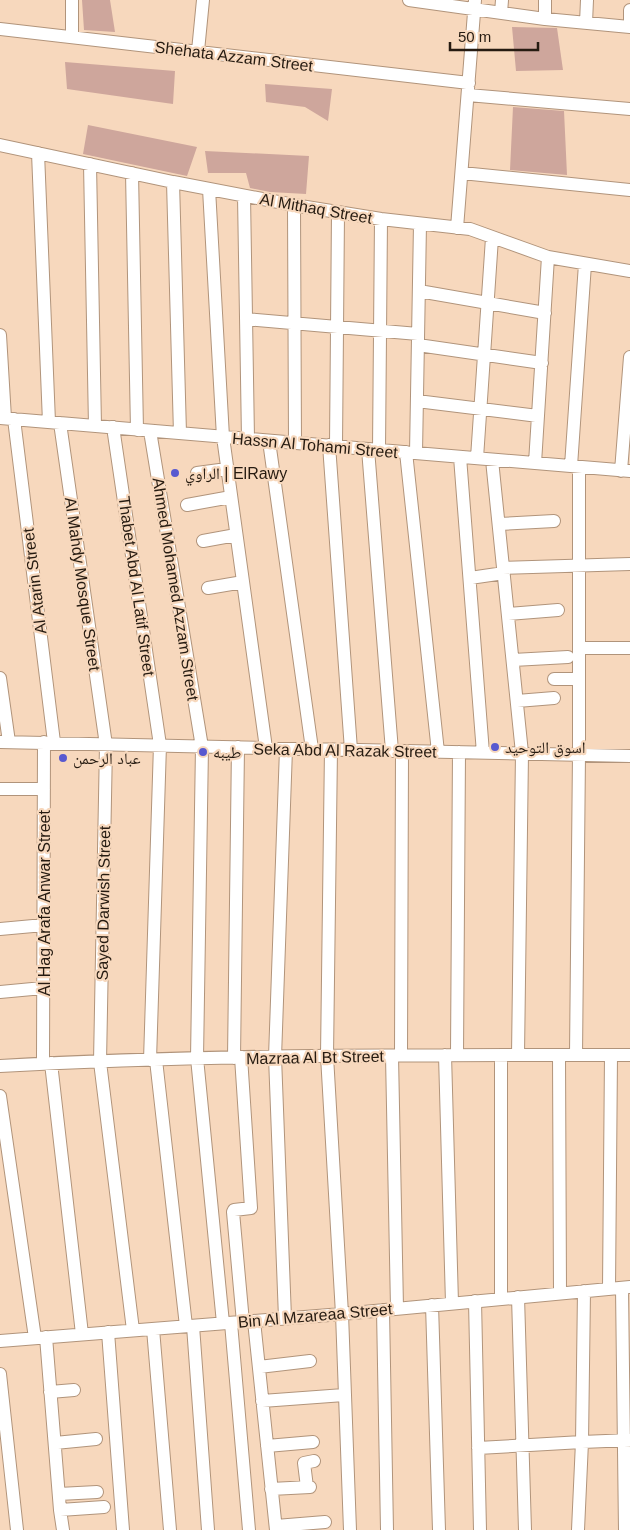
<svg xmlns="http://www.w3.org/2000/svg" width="630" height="1530" font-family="Helvetica,'Noto Naskh Arabic',sans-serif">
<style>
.building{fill:#cea69c}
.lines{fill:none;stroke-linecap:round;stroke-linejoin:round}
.minor-casing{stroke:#b1947b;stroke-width:14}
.minor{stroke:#fff;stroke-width:12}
.poi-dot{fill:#5859d0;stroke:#f7d8bd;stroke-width:2}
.labels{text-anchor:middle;stroke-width:4.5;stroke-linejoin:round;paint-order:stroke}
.street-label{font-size:16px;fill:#261b11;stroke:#f7d8bd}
.poi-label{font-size:16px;fill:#261b11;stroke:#f7d8bd;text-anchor:start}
</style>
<rect width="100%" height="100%" fill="#f7d8bd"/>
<path class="building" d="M 82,0 L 110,0 L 115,32 L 84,30 Z
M 512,27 L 557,28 L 563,70 L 516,71 Z
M 65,62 L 175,71 L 173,104 L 67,89 Z
M 265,84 L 332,89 L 328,121 L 305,107 L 266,102 Z
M 513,107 L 564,111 L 567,175 L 510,170 Z
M 88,125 L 197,147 L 187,176 L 83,154 Z
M 205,151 L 309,156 L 306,194 L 270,192 L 250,188 L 246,173 L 208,173 Z"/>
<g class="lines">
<defs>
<path id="minor" d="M 72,0 L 72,37
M 409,0 L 545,19 L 630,27
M 501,13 L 502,0
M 545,19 L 545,0
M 586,23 L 587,0
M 630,27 L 630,10
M 0,29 L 469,83
M 198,51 L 203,0
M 468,95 L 630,109
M 0,145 L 173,182 L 294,205 L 381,219 L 470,229 L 548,257 L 630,271
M 38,153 L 49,422
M 90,164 L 95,426
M 132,173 L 137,430
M 462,173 L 630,190
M 173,182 L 180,433
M 209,189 L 223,437 L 266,748
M 244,196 L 248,438
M 294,205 L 295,443
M 457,228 L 475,0
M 419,291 L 545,313
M 246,319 L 418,334
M 0,335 L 5,418
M 418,345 L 542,363
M 417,401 L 538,416
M 0,418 L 630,471
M 14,419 L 54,742
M 60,423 L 106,745 L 100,1062 L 133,1330
M 113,427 L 160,745 L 150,1060
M 150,431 L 202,747 L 197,1058 L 223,1323
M 269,441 L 312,749
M 329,445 L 351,750
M 336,446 L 338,213
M 368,449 L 392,751
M 379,450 L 381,219
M 406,452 L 438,752
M 416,453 L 420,224
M 460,457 L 483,753
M 477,458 L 492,238
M 492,460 L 522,753 L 518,1055
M 535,463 L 548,257
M 571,466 L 585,264
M 621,471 L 630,357
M 197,473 L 227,469
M 187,505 L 231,497
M 499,524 L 554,521
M 203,541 L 236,535
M 503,568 L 630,564
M 470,578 L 504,573
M 208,588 L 243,582
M 508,614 L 558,610
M 579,648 L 630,648
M 513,660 L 568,657
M 0,678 L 9,742
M 554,679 L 579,679
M 517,701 L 554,698
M 0,742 L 630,756
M 331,749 L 327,1056 L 342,1314 L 350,1530
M 0,789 L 44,789
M 0,929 L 44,925
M 0,992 L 43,988
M 401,1055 L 402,751
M 445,1055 L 452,1303
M 457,1055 L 459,752
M 501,1055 L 501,1299
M 559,1055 L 560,1293
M 576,1055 L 579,754 L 579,467
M 392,1056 L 397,1308
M 241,1057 L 251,1208 L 234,1210 L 233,1212 L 243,1322
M 234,1058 L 238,747
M 156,1060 L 186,1326
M 43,1063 L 44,742
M 51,1063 L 82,1334
M 0,1066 C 210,1054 420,1055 630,1055
M 0,1096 L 35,1338
M 622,1288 L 625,1530
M 609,1289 L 611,1055
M 518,1297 L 525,1530
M 475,1301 L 480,1530
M 432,1305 L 439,1530
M 383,1310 L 387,1530
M 285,1318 L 275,1057 L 286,749
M 254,1321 L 276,1530
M 231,1323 L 249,1530
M 193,1326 L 208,1530
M 153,1329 L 170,1530
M 108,1332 L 123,1530
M 46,1337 L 60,1510 L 63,1530
M 0,1341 L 342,1314 L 630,1287
M 259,1367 L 310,1361
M 0,1374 L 17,1530
M 50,1392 L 74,1390
M 262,1401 L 344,1395
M 55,1443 L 96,1439
M 267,1446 L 313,1442
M 478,1448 L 582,1442 L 630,1440
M 307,1487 L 304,1463 L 314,1461
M 271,1489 L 310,1487
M 59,1494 L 97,1492
M 60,1510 L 104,1507
M 276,1526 L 325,1522
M 578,1530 L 582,1442 L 584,1291"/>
</defs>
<use href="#minor" class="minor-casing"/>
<use href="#minor" class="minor"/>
</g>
<g class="poi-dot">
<circle cx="175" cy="473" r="5"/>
<circle cx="495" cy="747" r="5"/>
<circle cx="203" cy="752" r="5"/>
<circle cx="63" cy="758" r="5"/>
</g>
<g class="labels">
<g class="street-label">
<text transform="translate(234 56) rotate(7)" y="6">Shehata Azzam Street</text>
<text transform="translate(316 208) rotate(10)" y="6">Al Mithaq Street</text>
<text transform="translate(315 445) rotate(5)" y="6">Hassn Al Tohami Street</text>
<text transform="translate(34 581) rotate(-97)" y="6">Al Atarin Street</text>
<text transform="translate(83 584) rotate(82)" y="6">Al Mahdy Mosque Street</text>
<text transform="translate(137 586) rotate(82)" y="6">Thabet Abd Al Latif Street</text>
<text transform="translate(176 589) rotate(81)" y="6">Ahmed Mohamed Azzam Street</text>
<text transform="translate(345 750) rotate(1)" y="6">Seka Abd Al Razak Street</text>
<text transform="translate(44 903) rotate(-90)" y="6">Al Hag Arafa Anwar Street</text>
<text transform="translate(103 903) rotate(-89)" y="6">Sayed Darwish Street</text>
<text transform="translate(315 1057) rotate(-1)" y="6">Mazraa Al Bt Street</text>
<text transform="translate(315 1315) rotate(-5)" y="6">Bin Al Mzareaa Street</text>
</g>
<g class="poi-label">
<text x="185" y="479">الراوي | ElRawy</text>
<text x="505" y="753">اسوق التوحيد</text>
<text x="213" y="758">طيبه</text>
<text x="73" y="764">عباد الرحمن</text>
</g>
</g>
<path d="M450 42v8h88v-8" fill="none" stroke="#261b11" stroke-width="2.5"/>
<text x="458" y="42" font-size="15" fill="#261b11" stroke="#f7d8bd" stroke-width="4" paint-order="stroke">50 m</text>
</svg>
